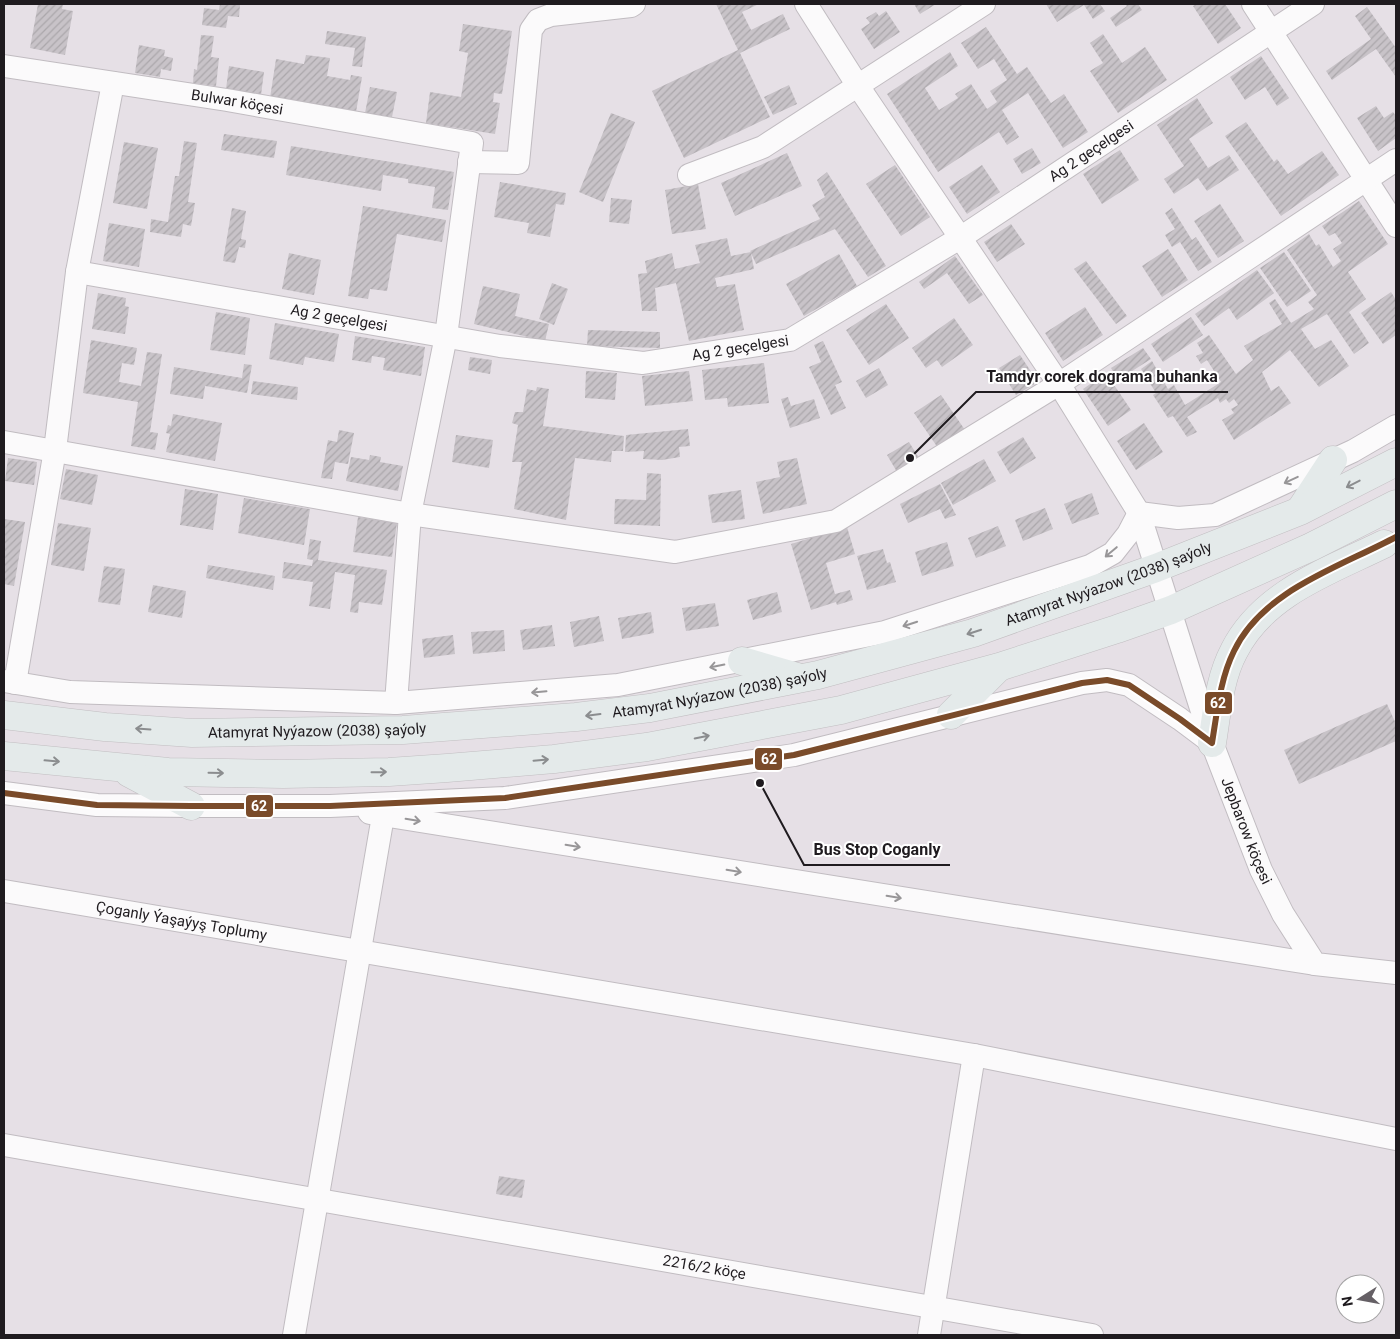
<svg xmlns="http://www.w3.org/2000/svg" width="1400" height="1339" font-family="Roboto,sans-serif">
<style>
.building{fill:url(#building-hatch)}
.lines{fill:none;stroke-linecap:round;stroke-linejoin:round}
.minor-casing{stroke:#c1bcc1;stroke-width:24}
.major-casing{stroke:#c1bec1;stroke-width:29}
.minor{stroke:#fbfafb;stroke-width:22}
.major{stroke:#e4eaea;stroke-width:28}
.bus-1-casing{stroke:#fff;stroke-width:10}
.bus-1{stroke:#7a4b2a;stroke-width:6}
.oneway{stroke:#989698}
.oneway2{stroke:#8b8d8f}
.labels{text-anchor:middle;stroke-width:4;stroke-linejoin:round;paint-order:stroke}
.street-label{font-size:15px;fill:#1f1b1f;stroke:#fff}
.leader{fill:none;stroke:#1f1b1f;stroke-width:2}
.callout-dot{fill:#1f1b1f;stroke:#fff;stroke-width:2}
.callout-label{font-size:16px;text-anchor:middle;font-weight:bold;fill:#1f1b1f;stroke:#fff;stroke-width:4;stroke-linejoin:round;paint-order:stroke}
.line-badge{stroke:#fff;stroke-width:2}
.badge-label{font-size:14px;text-anchor:middle;font-weight:bold;fill:#fff}
</style>
<defs>
<pattern id="building-hatch" width="6" height="6" patternUnits="userSpaceOnUse" patternTransform="scale(1.25)"><rect width="6" height="6" fill="#c8c3c8"/><path d="M-1 1l2-2M0 6l6-6M5 7l2-2" fill="none" stroke="#aba7ab"/></pattern>
</defs>
<rect width="100%" height="100%" fill="#e6e0e6"/>
<path class="building" d="M 38,4 L 63,4 L 62,9 L 73,11 L 65,55 L 30,48 Z
M 220,4 L 240,5 L 239,17 L 228,16 L 226,28 L 202,25 L 204,8 L 219,10 Z
M 716,4 L 759,4 L 742,12 L 751,30 L 783,14 L 790,29 L 740,53 L 770,117 L 684,158 L 652,91 L 738,50 Z
M 914,4 L 936,4 L 920,14 Z
M 1046,4 L 1100,4 L 1105,11 L 1093,19 L 1084,5 L 1057,22 Z
M 1125,4 L 1138,4 L 1142,10 L 1116,27 L 1110,18 L 1127,6 Z
M 1197,4 L 1225,4 L 1241,28 L 1218,44 L 1193,6 Z
M 1367,7 L 1396,48 L 1396,77 L 1376,49 L 1332,80 L 1326,71 L 1371,39 L 1355,16 Z
M 886,11 L 900,32 L 874,49 L 861,29 L 870,23 L 866,18 L 876,12 L 879,16 Z
M 463,24 L 512,31 L 502,94 L 494,93 L 493,102 L 500,103 L 495,134 L 426,123 L 430,92 L 461,97 L 468,53 L 459,51 Z
M 986,27 L 1017,74 L 1027,67 L 1051,103 L 1064,94 L 1088,132 L 1063,148 L 1028,93 L 1002,110 L 1019,137 L 1007,145 L 999,132 L 938,172 L 887,94 L 950,52 L 958,66 L 925,88 L 939,110 L 958,98 L 955,94 L 971,84 L 987,109 L 997,102 L 990,91 L 1007,80 L 994,59 L 978,69 L 961,43 Z
M 327,31 L 366,37 L 362,67 L 352,66 L 355,48 L 325,44 Z
M 1103,34 L 1122,63 L 1145,47 L 1167,80 L 1118,113 L 1090,71 L 1103,63 L 1090,43 Z
M 201,35 L 214,36 L 211,57 L 219,58 L 216,86 L 193,83 L 194,69 L 197,70 Z
M 139,45 L 165,50 L 164,56 L 173,58 L 171,71 L 161,69 L 160,77 L 135,73 Z
M 306,55 L 330,58 L 327,76 L 350,80 L 351,75 L 362,77 L 356,112 L 270,98 L 276,59 L 304,64 Z
M 1261,56 L 1289,98 L 1277,106 L 1265,87 L 1245,100 L 1230,77 Z
M 229,66 L 264,72 L 261,95 L 226,89 Z
M 789,85 L 797,104 L 773,115 L 764,97 Z
M 370,87 L 397,92 L 392,117 L 365,113 Z
M 1197,98 L 1213,123 L 1189,139 L 1208,168 L 1229,155 L 1239,170 L 1207,191 L 1198,178 L 1174,194 L 1164,179 L 1184,166 L 1157,125 Z
M 1376,106 L 1384,118 L 1393,112 L 1396,116 L 1396,138 L 1378,151 L 1357,118 Z
M 611,113 L 635,122 L 603,202 L 579,192 Z
M 1246,122 L 1274,162 L 1277,159 L 1288,174 L 1322,151 L 1339,175 L 1281,216 L 1225,136 Z
M 224,134 L 277,141 L 274,158 L 221,150 Z
M 184,141 L 197,143 L 188,202 L 195,203 L 191,226 L 183,224 L 181,237 L 150,232 L 151,219 L 168,222 L 175,176 L 179,176 Z
M 124,142 L 158,148 L 147,209 L 113,203 Z
M 291,146 L 454,172 L 448,210 L 432,208 L 435,187 L 408,183 L 408,179 L 383,175 L 381,191 L 286,175 Z
M 1032,148 L 1041,163 L 1022,174 L 1013,159 Z
M 1120,150 L 1139,180 L 1102,204 L 1083,174 Z
M 787,153 L 802,186 L 735,216 L 721,183 Z
M 895,165 L 930,217 L 901,236 L 866,184 Z
M 982,165 L 1000,192 L 967,214 L 949,187 Z
M 827,172 L 886,266 L 868,277 L 835,229 L 756,264 L 751,253 L 754,269 L 715,278 L 717,287 L 735,284 L 744,330 L 689,341 L 676,283 L 655,288 L 657,311 L 642,311 L 638,274 L 647,273 L 645,261 L 672,253 L 675,269 L 700,263 L 695,245 L 727,238 L 731,256 L 751,252 L 750,251 L 820,219 L 812,205 L 825,197 L 817,180 Z
M 500,182 L 566,193 L 564,205 L 556,204 L 550,237 L 527,233 L 529,223 L 494,217 Z
M 698,184 L 706,229 L 672,234 L 665,190 Z
M 611,198 L 632,200 L 629,224 L 609,222 Z
M 1359,201 L 1388,244 L 1348,272 L 1366,299 L 1349,312 L 1369,343 L 1354,354 L 1327,314 L 1301,329 L 1315,349 L 1331,340 L 1349,366 L 1319,387 L 1290,350 L 1262,372 L 1271,391 L 1279,386 L 1291,403 L 1234,440 L 1222,420 L 1234,413 L 1231,409 L 1238,405 L 1234,399 L 1229,403 L 1226,399 L 1220,403 L 1218,398 L 1187,417 L 1197,432 L 1187,437 L 1173,416 L 1168,418 L 1153,395 L 1156,393 L 1141,369 L 1152,361 L 1168,389 L 1174,385 L 1185,405 L 1221,382 L 1207,360 L 1201,364 L 1196,356 L 1203,353 L 1197,343 L 1209,335 L 1236,374 L 1253,360 L 1244,346 L 1282,324 L 1269,303 L 1275,299 L 1291,323 L 1314,309 L 1308,302 L 1317,295 L 1287,250 L 1309,234 L 1316,246 L 1319,244 L 1333,267 L 1341,261 L 1333,249 L 1342,243 L 1335,233 L 1329,236 L 1322,226 Z
M 1220,204 L 1244,241 L 1218,258 L 1194,221 Z
M 363,206 L 446,220 L 442,242 L 397,234 L 387,291 L 370,289 L 368,299 L 348,296 Z
M 232,208 L 246,211 L 241,239 L 246,240 L 245,248 L 239,247 L 235,263 L 223,261 Z
M 1172,208 L 1192,240 L 1196,237 L 1212,262 L 1198,271 L 1180,242 L 1172,247 L 1165,235 L 1175,229 L 1165,213 Z
M 109,223 L 145,229 L 139,267 L 103,261 Z
M 1011,224 L 1025,244 L 997,262 L 984,242 Z
M 1168,249 L 1188,280 L 1162,297 L 1142,266 Z
M 1284,252 L 1311,291 L 1287,307 L 1260,268 Z
M 289,253 L 321,260 L 314,295 L 282,289 Z
M 839,254 L 857,286 L 804,316 L 786,284 Z
M 955,256 L 983,295 L 969,304 L 947,273 L 924,289 L 919,282 Z
M 1086,261 L 1127,316 L 1116,324 L 1074,269 Z
M 1257,270 L 1274,293 L 1237,320 L 1229,308 L 1204,326 L 1195,314 Z
M 552,283 L 568,289 L 554,325 L 539,319 Z
M 483,286 L 520,294 L 515,316 L 549,324 L 545,341 L 474,324 Z
M 1391,292 L 1396,300 L 1396,335 L 1383,344 L 1361,313 Z
M 98,293 L 126,298 L 125,306 L 129,307 L 125,334 L 92,329 Z
M 886,304 L 909,338 L 869,365 L 846,330 Z
M 1085,307 L 1103,335 L 1063,361 L 1045,333 Z
M 216,312 L 250,318 L 245,355 L 210,350 Z
M 1191,317 L 1203,335 L 1163,362 L 1151,344 Z
M 954,318 L 973,345 L 942,367 L 937,360 L 926,368 L 912,348 Z
M 275,323 L 339,334 L 334,362 L 305,357 L 303,365 L 269,359 Z
M 588,330 L 660,332 L 660,348 L 587,346 Z
M 355,336 L 425,347 L 421,376 L 383,370 L 385,358 L 372,356 L 371,363 L 352,360 Z
M 91,340 L 137,348 L 134,365 L 122,363 L 119,382 L 141,386 L 147,352 L 162,354 L 150,432 L 158,433 L 155,450 L 131,446 L 138,402 L 83,393 Z
M 823,341 L 842,382 L 835,385 L 846,408 L 831,415 L 809,367 L 821,362 L 814,345 Z
M 1143,348 L 1151,359 L 1118,380 L 1111,368 Z
M 1020,355 L 1038,382 L 1016,395 L 999,368 Z
M 470,357 L 492,360 L 490,374 L 468,370 Z
M 764,363 L 769,403 L 728,407 L 727,398 L 705,400 L 702,370 Z
M 244,364 L 252,365 L 247,393 L 205,386 L 203,399 L 170,394 L 174,367 L 242,378 Z
M 879,368 L 888,385 L 866,398 L 856,381 Z
M 586,371 L 617,373 L 615,400 L 585,398 Z
M 689,371 L 693,401 L 645,406 L 642,376 Z
M 1106,373 L 1131,410 L 1108,426 L 1083,389 Z
M 253,381 L 298,387 L 297,400 L 251,394 Z
M 537,387 L 549,389 L 543,426 L 624,436 L 623,451 L 612,451 L 611,462 L 575,458 L 566,520 L 514,509 L 522,462 L 512,462 L 518,425 L 512,423 L 515,412 L 523,412 L 527,389 L 536,391 Z
M 941,395 L 965,430 L 938,448 L 914,413 Z
M 788,397 L 791,406 L 814,399 L 820,418 L 790,428 L 781,399 Z
M 173,414 L 222,423 L 215,461 L 166,452 L 170,434 L 166,433 L 168,425 L 171,426 Z
M 1144,423 L 1163,452 L 1136,470 L 1117,441 Z
M 688,429 L 690,446 L 679,447 L 680,457 L 662,460 L 643,459 L 644,451 L 625,452 L 626,435 Z
M 339,430 L 354,433 L 348,464 L 335,462 L 332,479 L 321,478 L 328,440 L 337,442 Z
M 456,435 L 493,440 L 489,468 L 452,462 Z
M 1023,437 L 1036,458 L 1010,474 L 997,452 Z
M 909,442 L 919,458 L 897,472 L 887,455 Z
M 370,455 L 381,457 L 380,462 L 403,466 L 398,491 L 346,481 L 351,457 L 369,460 Z
M 8,458 L 37,462 L 34,485 L 5,481 Z
M 797,458 L 807,504 L 763,514 L 756,482 L 780,477 L 777,462 Z
M 984,459 L 996,481 L 953,505 L 941,483 Z
M 66,469 L 98,475 L 92,505 L 60,499 Z
M 647,473 L 661,474 L 660,526 L 614,524 L 615,499 L 646,500 Z
M 940,484 L 956,515 L 945,519 L 940,509 L 908,523 L 900,504 Z
M 185,489 L 218,494 L 213,530 L 180,525 Z
M 741,490 L 745,519 L 712,523 L 708,495 Z
M 1092,493 L 1099,514 L 1072,524 L 1064,504 Z
M 244,498 L 310,509 L 304,545 L 238,533 Z
M 1045,508 L 1053,529 L 1023,541 L 1015,520 Z
M 358,517 L 397,523 L 392,557 L 353,552 Z
M 4,519 L 25,522 L 14,586 L 4,584 Z
M 58,523 L 91,528 L 84,571 L 51,565 Z
M 998,526 L 1006,546 L 976,558 L 968,538 Z
M 847,527 L 855,554 L 826,563 L 835,594 L 850,590 L 853,600 L 837,605 L 836,602 L 811,610 L 791,544 Z
M 310,539 L 321,541 L 318,560 L 387,570 L 382,605 L 359,602 L 358,613 L 350,612 L 355,575 L 335,572 L 330,609 L 309,606 L 313,582 L 282,578 L 284,562 L 312,566 L 313,560 L 307,559 Z
M 947,542 L 954,566 L 922,576 L 915,552 Z
M 883,549 L 887,563 L 890,562 L 896,582 L 867,590 L 857,556 Z
M 208,565 L 275,576 L 273,590 L 206,578 Z
M 104,566 L 125,569 L 120,605 L 98,602 Z
M 153,585 L 186,591 L 182,618 L 148,612 Z
M 777,592 L 782,612 L 753,620 L 747,600 Z
M 715,603 L 719,626 L 686,631 L 682,608 Z
M 651,612 L 654,633 L 622,639 L 618,618 Z
M 599,616 L 604,641 L 574,647 L 570,622 Z
M 552,625 L 555,646 L 523,650 L 520,630 Z
M 504,630 L 505,651 L 473,654 L 471,632 Z
M 453,635 L 455,654 L 424,658 L 422,639 Z
M 1387,704 L 1396,724 L 1396,741 L 1299,784 L 1284,750 Z
M 499,1176 L 525,1180 L 522,1198 L 496,1194 Z"/>
<g class="lines">
<defs>
<g id="minor">
<path id="s1" d="M 806,4 L 858,86 L 1059,384 L 1139,513 L 1212,743 L 1261,870 L 1283,914 L 1315,964 L 1396,973"/>
<path d="M 1253,4 L 1396,226"/>
<path id="s2" d="M 4,66 L 227,100 L 472,143 L 446,336 L 410,514 L 396,703"/>
<path d="M 469,162 L 518,163 L 531,30 L 538,20 L 551,15 L 631,6 L 634,4"/>
<path d="M 689,175 L 763,147 L 984,4"/>
<path id="s3" d="M 77,272 L 500,346 L 643,363 L 790,340 L 960,238 L 1313,4"/>
<path d="M 4,442 L 410,514 L 675,552 L 836,521 L 1059,384 L 1396,160"/>
<path d="M 4,681 L 70,692 L 396,703 L 618,685 L 885,632 L 1090,566 L 1113,553 L 1128,534 L 1139,513 L 1178,518 L 1215,515 L 1353,451 L 1396,426"/>
<path d="M 15,683 L 55,450 L 77,272 L 113,83"/>
<path d="M 4,793 L 97,805 L 191,806 L 330,806 L 505,798 L 794,755 L 1082,683 L 1107,680 L 1129,685 L 1180,719 L 1212,743"/>
<path d="M 370,813 L 1315,964"/>
<path id="s4" d="M 4,891 L 974,1055 L 1396,1139"/>
<path id="s5" d="M 4,1145 L 1092,1335"/>
<path d="M 294,1335 L 383,816 L 369,812"/>
<path d="M 929,1335 L 974,1055"/>
</g>
<g id="major">
<path d="M 1301,509 L 1333,460"/>
<path d="M 742,661 L 797,677"/>
<path id="s6" d="M 4,715 L 105,727 L 192,733 L 403,730 L 576,717 L 650,708 L 818,675 L 973,633 L 1156,568 L 1300,511 L 1396,462"/>
<path d="M 951,715 L 998,668"/>
<path d="M 1212,743 C 1217,713 1219,679 1234,651 C 1263,593 1329,571 1384,544"/>
<path d="M 4,756 L 168,772 L 283,774 L 389,772 L 447,768 L 554,759 L 647,747 L 841,710 L 999,667 L 1117,629 L 1171,610 L 1311,547 L 1396,504"/>
<path d="M 129,773 L 191,806"/>
</g>
</defs>
<use href="#minor" class="minor-casing"/>
<use href="#major" class="major-casing"/>
<use href="#minor" class="minor"/>
<use href="#major" class="major"/>
<defs>
<path id="bus-1" d="M 4,793 L 97,805 L 191,806 L 330,806 L 505,798 L 794,755 L 1082,683 L 1107,680 L 1129,685 L 1180,719 L 1212,743 C 1217,713 1220,679 1234,651 C 1263,590 1340,567 1396,537"/>
</defs>
<use href="#bus-1" class="bus-1-casing"/>
<use href="#bus-1" class="bus-1"/>
</g>
<defs><path id="oneway-shaft" d="M-6 0H5M1.5-3L5.5 0L1.5 3" fill="none" stroke-width="1.6" stroke-linecap="round" stroke-linejoin="round" transform="scale(1.25)"/></defs>
<g class="oneway">
<use href="#oneway-shaft" transform="translate(1291 480) rotate(155)"/>
<use href="#oneway-shaft" transform="translate(1111 552) rotate(140)"/>
<use href="#oneway-shaft" transform="translate(910 624) rotate(162)"/>
<use href="#oneway-shaft" transform="translate(717 666) rotate(169)"/>
<use href="#oneway-shaft" transform="translate(539 692) rotate(175)"/>
<use href="#oneway-shaft" transform="translate(413 820) rotate(9)"/>
<use href="#oneway-shaft" transform="translate(573 846) rotate(9)"/>
<use href="#oneway-shaft" transform="translate(734 871) rotate(9)"/>
<use href="#oneway-shaft" transform="translate(894 897) rotate(9)"/>
</g>
<g class="oneway2">
<use href="#oneway-shaft" transform="translate(1353 484) rotate(153)"/>
<use href="#oneway-shaft" transform="translate(974 632) rotate(162)"/>
<use href="#oneway-shaft" transform="translate(593 715) rotate(173)"/>
<use href="#oneway-shaft" transform="translate(143 729) rotate(-176)"/>
<use href="#oneway-shaft" transform="translate(702 737) rotate(-11)"/>
<use href="#oneway-shaft" transform="translate(541 760) rotate(-5)"/>
<use href="#oneway-shaft" transform="translate(52 761) rotate(5)"/>
<use href="#oneway-shaft" transform="translate(379 772) rotate(-1)"/>
<use href="#oneway-shaft" transform="translate(216 773) rotate(1)"/>
</g>
<g class="labels">
<g class="street-label">
<text dy="5" stroke="none"><textPath href="#s2" startOffset="236">Bulwar köçesi</textPath></text>
<text dy="5" stroke="none"><textPath href="#s3" startOffset="1078">Ag 2 geçelgesi</textPath></text>
<text dy="5" stroke="none"><textPath href="#s3" startOffset="266">Ag 2 geçelgesi</textPath></text>
<text dy="5" stroke="none"><textPath href="#s3" startOffset="672">Ag 2 geçelgesi</textPath></text>
<text dy="5" stroke="none"><textPath href="#s6" startOffset="1124">Atamyrat Nyýazow (2038) şaýoly</textPath></text>
<text dy="5" stroke="none"><textPath href="#s6" startOffset="719">Atamyrat Nyýazow (2038) şaýoly</textPath></text>
<text dy="5" stroke="none"><textPath href="#s6" startOffset="314">Atamyrat Nyýazow (2038) şaýoly</textPath></text>
<text dy="5" stroke="none"><textPath href="#s1" startOffset="944">Jepbarow köçesi</textPath></text>
<text dy="5" stroke="none"><textPath href="#s4" startOffset="180">Çoganly Ýaşaýyş Toplumy</textPath></text>
<text dy="5" stroke="none"><textPath href="#s5" startOffset="711">2216/2 köçe</textPath></text>
</g>
</g>
<path class="leader" d="M910 458L976 392H1228M760 783L804 865H950"/>
<g class="callout-dot">
<circle cx="910" cy="458" r="5"/>
<circle cx="760" cy="783" r="5"/>
</g>
<g class="callout-label">
<text x="1102" y="382">Tamdyr corek dograma buhanka</text>
<text x="877" y="855">Bus Stop Coganly</text>
</g>
<g class="line-badge">
<rect x="1204" y="691" width="29" height="24" rx="5" fill="#7a4b2a"/>
<rect x="754" y="747" width="29" height="24" rx="5" fill="#7a4b2a"/>
<rect x="245" y="794" width="29" height="24" rx="5" fill="#7a4b2a"/>
</g>
<g class="badge-label">
<text x="1218" y="708">62</text>
<text x="769" y="764">62</text>
<text x="259" y="811">62</text>
</g>
<rect width="1400" height="1339" fill="none" stroke="#1f1b1f" stroke-width="10"/>
<g transform="translate(1360 1299) rotate(259)"><circle r="24" fill="#ffffff" stroke="#a5a4a5"/>
<path d="M0-4L9 19L0 12L-9 19Z" fill="#656065"/>
<text y="-8" font-size="14" font-weight="bold" text-anchor="middle" fill="#1f1b1f">N</text>
</g>
</svg>
